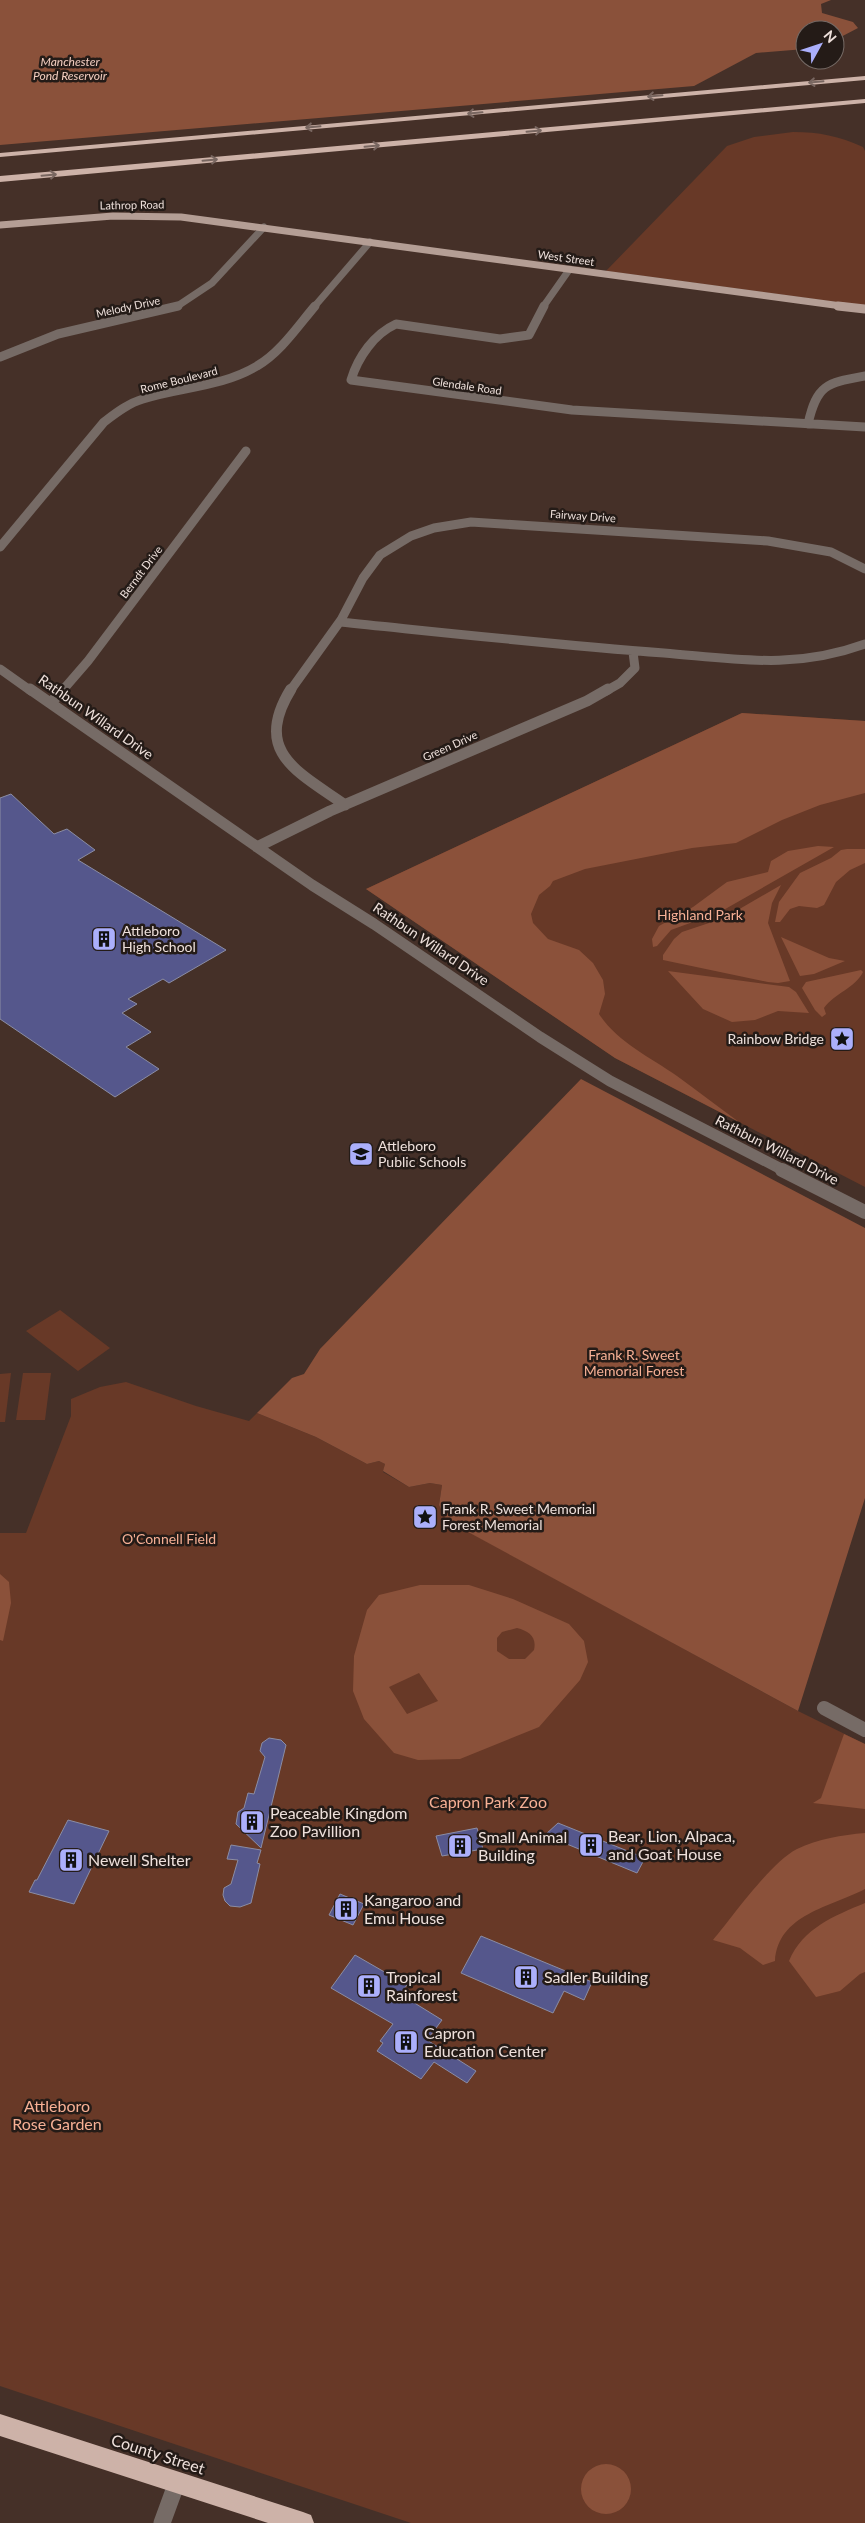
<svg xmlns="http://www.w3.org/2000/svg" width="865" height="2523" font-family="Lato,sans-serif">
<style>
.green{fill:#683927}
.forest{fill:#8b513a}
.water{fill:#8a513a;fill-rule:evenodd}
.building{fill:#55578c;stroke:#8b8da4}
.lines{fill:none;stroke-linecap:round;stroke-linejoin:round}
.minor-far4{stroke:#766b66;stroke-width:7}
.minor-far3{stroke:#766b66;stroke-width:9}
.minor-far2{stroke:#766b66;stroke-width:11}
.minor-far1{stroke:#766b66;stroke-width:14}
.minor{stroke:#766b66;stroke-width:17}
.major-far1{stroke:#b49e95;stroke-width:7}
.major{stroke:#b49e95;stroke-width:9}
.highway{fill:#cdb2a8;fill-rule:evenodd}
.oneway{stroke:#786660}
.labels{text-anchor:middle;stroke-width:5;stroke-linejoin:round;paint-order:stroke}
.far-street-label{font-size:11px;fill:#eee0db;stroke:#241b17}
.far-water-label{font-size:12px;font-style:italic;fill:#f3cec0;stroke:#241b17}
.street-label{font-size:14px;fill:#eee0db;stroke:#241b17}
.park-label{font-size:14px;fill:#f7b095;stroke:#241b17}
.poi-label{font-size:14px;fill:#eee0db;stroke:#241b17;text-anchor:start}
.near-park-label{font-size:16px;fill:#f7b095;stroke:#241b17}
.near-poi-label{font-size:16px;fill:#eee0db;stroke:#241b17;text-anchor:start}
.near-street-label{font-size:16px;fill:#eee0db;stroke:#241b17}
</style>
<rect width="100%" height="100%" fill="#453028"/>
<path class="green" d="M 793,132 C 819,132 839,136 863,147 L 865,151 L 865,306 L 606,271 L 727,146 L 754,137 Z
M 742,713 L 865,721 L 865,1187 L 615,1058 L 366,889 Z
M 60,1310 L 110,1348 L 78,1371 L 26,1331 Z
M 11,1373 L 5,1422 L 0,1422 L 0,1374 Z
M 23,1373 L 51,1373 L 45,1420 L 16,1420 Z
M 126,1382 L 196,1406 L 249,1421 L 257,1413 L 316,1437 L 367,1464 L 379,1461 L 385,1464 L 383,1472 L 409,1487 L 430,1483 L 442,1485 L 439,1505 L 447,1520 L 798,1711 L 865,1744 L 865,2523 L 411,2523 L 0,2386 L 0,1533 L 26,1533 L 71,1416 L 71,1399 L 100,1387 Z"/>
<path class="forest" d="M 742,713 L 865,721 L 865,793 L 820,805 L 782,820 L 736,843 L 692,848 L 585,869 L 553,881 L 550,886 L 539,895 L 531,914 L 533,923 L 548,939 L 579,950 L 593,963 L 603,980 L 605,994 L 599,1014 C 617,1042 650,1057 677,1076 C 698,1091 718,1107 739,1122 L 615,1058 L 366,889 Z
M 818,846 L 834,847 L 720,912 L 671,930 L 657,946 L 653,947 L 652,939 L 659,926 L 693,907 L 727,882 L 768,872 L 771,861 L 788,851 Z
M 847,849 L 865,849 L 865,863 L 850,870 L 836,882 L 824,905 L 817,908 L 799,906 L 790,909 L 780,922 L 775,922 L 779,902 L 800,873 L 831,858 L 841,850 Z
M 781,885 L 772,903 L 768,923 L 790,981 L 778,983 L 768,982 L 663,960 L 663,955 L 674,939 L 682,932 L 724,918 Z
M 781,937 L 829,958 L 845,961 L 814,974 L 800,976 Z
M 861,970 L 863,972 C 855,988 835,993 824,1008 L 826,1014 L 822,1017 L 815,1010 L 802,988 L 806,982 Z
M 668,971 L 789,987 L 796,992 L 809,1013 L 778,1011 L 755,1020 L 732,1022 L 703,1009 Z
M 581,1079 L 865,1228 L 865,1498 L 798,1711 L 446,1520 L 439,1505 L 442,1485 L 430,1483 L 409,1487 L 383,1471 L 385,1464 L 379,1461 L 367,1464 L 316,1437 L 257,1413 L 292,1378 L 304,1374 L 320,1349 Z
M 0,1574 L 9,1582 L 11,1603 L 3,1641 L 0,1640 Z
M 844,1734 L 865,1744 L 865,1809 L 813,1803 L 821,1798 Z
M 865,1833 L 865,1889 C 831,1907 778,1914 775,1961 L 763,1965 L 740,1948 L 713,1940 C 733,1916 770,1863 797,1849 C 818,1839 842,1835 865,1833 Z
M 865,1903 L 865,1972 L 860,1974 L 840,1991 L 816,1997 L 789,1961 C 803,1928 834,1916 865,1903 Z"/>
<path class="water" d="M 0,0 L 831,0 L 821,4 L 822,13 L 853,22 L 858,28 L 835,40 L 835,30 L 805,30 L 805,49 L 756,53 L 694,86 L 0,145 Z
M 420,1585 L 469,1585 L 513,1599 L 569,1624 L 584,1641 L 588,1662 L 580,1680 L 539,1727 L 460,1759 L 418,1760 L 394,1753 L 364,1719 L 353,1691 L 354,1656 L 367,1610 L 379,1595 ZM 517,1628 C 529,1631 537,1637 534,1650 L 525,1659 L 509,1659 L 497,1651 L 497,1638 L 502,1632 ZM 419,1673 L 438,1701 L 407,1714 L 389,1687 Z
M581 2489a25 25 0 1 1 50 0a25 25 0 1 1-50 0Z"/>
<path class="building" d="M 11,794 L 54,834 L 67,829 L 95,850 L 78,860 L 226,950 L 169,983 L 163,979 L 128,999 L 137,1004 L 122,1013 L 151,1032 L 126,1047 L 159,1069 L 115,1097 L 0,1019 L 0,798 Z
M 269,1738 L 281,1740 L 286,1745 L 261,1848 L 236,1824 L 238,1812 L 244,1808 L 248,1793 L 254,1794 L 265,1757 L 260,1751 L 262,1743 Z
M 68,1820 L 109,1831 L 74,1904 L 29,1892 L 35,1880 L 37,1880 Z
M 558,1823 L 645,1858 L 637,1873 L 545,1835 Z
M 477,1828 L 483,1849 L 442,1856 L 436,1836 Z
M 231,1845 L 261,1850 L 257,1863 L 260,1864 L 251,1903 L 240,1907 L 230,1906 L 225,1901 L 223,1895 L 224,1888 L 231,1884 L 238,1860 L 227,1859 Z
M 340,1894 L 364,1904 L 353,1925 L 329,1915 Z
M 481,1936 L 592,1982 L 584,2000 L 564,1991 L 553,2013 L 461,1973 Z
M 355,1955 L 407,1985 L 400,1994 L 442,2020 L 427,2040 L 476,2071 L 467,2083 L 434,2062 L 421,2079 L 377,2051 L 383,2043 L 380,2041 L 393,2024 L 331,1988 Z"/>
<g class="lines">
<path class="minor-far4" d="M 176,307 L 212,283 L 264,227
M 314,307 L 370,242
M 543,307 L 569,270"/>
<path class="minor-far3" d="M 544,306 L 529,335 L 500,339 L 396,324 C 374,334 358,357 351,380 L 572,410 L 865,427
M 0,357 L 58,334 L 178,306
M 808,424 C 817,384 827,383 865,376
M 0,547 L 104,422 C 116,413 129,403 143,399 C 181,387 222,387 257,366 C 280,353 298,326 315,306
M 340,622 C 448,633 556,645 664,653 C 737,659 794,670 865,644
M 0,669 L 31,691
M 62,691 L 88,661 L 246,451
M 290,691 L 341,620 L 363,578 L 380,555 L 411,536 L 434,528 L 471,522 L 768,541 L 831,552 L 865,569
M 606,691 L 620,683 L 635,668 L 633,652"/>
<path class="minor-far2" d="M 30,689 L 312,885 L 374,924 L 540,1037 L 610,1081 L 785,1171
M 291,689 C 252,752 298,772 345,805
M 51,703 L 63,689
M 257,847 L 330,811 L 587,701 L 608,689"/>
<path class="minor-far1" d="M 782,1170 L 865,1212
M 824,1708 L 865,1730"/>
<path class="minor" d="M 162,2523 L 177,2482"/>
<path class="major-far1" d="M 0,225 L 113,216 L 181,217 L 849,307"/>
<path class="major" d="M 838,306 L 865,309"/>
<path class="highway" d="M 865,76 L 865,80 L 0,157 L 0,153 Z
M 865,99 L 865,103 L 0,182 L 0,176 Z
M 0,2414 L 303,2512 L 311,2515 L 314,2523 L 268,2523 L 0,2436 Z"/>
</g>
<defs><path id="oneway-shaft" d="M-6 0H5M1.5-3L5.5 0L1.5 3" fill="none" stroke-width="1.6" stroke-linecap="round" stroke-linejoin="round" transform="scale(1.25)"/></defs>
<g class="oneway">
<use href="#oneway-shaft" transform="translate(816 82) rotate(175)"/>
<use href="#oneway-shaft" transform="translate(655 96) rotate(175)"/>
<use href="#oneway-shaft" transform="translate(475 113) rotate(175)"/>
<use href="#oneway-shaft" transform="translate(313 127) rotate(175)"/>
<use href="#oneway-shaft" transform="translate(534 131) rotate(-5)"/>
<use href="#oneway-shaft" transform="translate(372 146) rotate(-5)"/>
<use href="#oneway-shaft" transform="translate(210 160) rotate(-5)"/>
<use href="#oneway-shaft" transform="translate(49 175) rotate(-5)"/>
</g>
<defs>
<symbol id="building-square" viewBox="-11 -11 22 22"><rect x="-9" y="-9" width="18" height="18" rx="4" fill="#abaffb" stroke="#241b17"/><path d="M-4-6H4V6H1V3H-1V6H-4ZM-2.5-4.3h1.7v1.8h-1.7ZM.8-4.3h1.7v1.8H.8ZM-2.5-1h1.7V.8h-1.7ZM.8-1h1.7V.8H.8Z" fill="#111"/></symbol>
<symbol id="sight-square" viewBox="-11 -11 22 22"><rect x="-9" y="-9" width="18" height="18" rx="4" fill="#abaffb" stroke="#241b17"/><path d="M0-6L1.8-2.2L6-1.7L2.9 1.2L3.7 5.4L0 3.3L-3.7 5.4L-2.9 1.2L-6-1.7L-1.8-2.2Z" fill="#111"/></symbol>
<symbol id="school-square" viewBox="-11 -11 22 22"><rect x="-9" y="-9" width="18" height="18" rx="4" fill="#abaffb" stroke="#241b17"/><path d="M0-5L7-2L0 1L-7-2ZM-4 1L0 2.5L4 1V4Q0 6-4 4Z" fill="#111"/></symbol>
</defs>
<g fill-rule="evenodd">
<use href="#building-square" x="90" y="925" width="28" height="28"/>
<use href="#sight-square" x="828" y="1025" width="28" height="28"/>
<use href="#school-square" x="347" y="1140" width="28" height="28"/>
<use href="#sight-square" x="411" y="1503" width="28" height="28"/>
<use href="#building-square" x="238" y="1808" width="28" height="28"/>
<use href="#building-square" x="577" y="1831" width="28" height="28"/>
<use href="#building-square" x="446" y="1832" width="28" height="28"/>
<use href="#building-square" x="57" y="1846" width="28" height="28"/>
<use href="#building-square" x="332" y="1895" width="28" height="28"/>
<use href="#building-square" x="512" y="1963" width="28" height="28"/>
<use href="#building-square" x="355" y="1972" width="28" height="28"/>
<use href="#building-square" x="392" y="2028" width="28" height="28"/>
</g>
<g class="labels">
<g class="far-street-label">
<text transform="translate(132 205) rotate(-1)" y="4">Lathrop Road</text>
<text transform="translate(566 258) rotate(8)" y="4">West Street</text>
<text transform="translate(128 307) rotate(-12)" y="4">Melody Drive</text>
<text transform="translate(179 380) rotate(-14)" y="4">Rome Boulevard</text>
<text transform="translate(467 386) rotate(8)" y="4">Glendale Road</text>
<text transform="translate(583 516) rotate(4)" y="4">Fairway Drive</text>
<text transform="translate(141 572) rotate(-53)" y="4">Berndt Drive</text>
<text transform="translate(450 746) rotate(-24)" y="4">Green Drive</text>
</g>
<g class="far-water-label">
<text x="70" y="66">Manchester<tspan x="70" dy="14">Pond Reservoir</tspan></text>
</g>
<g class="street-label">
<text transform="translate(96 717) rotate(35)" y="5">Rathbun Willard Drive</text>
<text transform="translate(431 944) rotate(34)" y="5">Rathbun Willard Drive</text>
<text transform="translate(777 1150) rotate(27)" y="5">Rathbun Willard Drive</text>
</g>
<g class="park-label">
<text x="700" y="920">Highland Park</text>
<text x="634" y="1360">Frank R. Sweet<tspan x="634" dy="16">Memorial Forest</tspan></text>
<text x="169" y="1544">O'Connell Field</text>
</g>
<g class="poi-label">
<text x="122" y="936">Attleboro<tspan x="122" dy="16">High School</tspan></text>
<text x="824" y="1044" text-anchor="end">Rainbow Bridge</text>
<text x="378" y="1151">Attleboro<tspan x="378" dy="16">Public Schools</tspan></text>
<text x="442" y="1514">Frank R. Sweet Memorial<tspan x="442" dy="16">Forest Memorial</tspan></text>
</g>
<g class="near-park-label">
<text x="488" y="1808">Capron Park Zoo</text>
<text x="57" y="2112">Attleboro<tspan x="57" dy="18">Rose Garden</tspan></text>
</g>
<g class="near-poi-label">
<text x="270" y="1819">Peaceable Kingdom<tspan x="270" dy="18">Zoo Pavillion</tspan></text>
<text x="608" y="1842">Bear, Lion, Alpaca,<tspan x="608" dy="18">and Goat House</tspan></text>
<text x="478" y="1843">Small Animal<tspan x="478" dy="18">Building</tspan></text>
<text x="88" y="1866">Newell Shelter</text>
<text x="364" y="1906">Kangaroo and<tspan x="364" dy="18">Emu House</tspan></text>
<text x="386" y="1983">Tropical<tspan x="386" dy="18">Rainforest</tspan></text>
<text x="544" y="1983">Sadler Building</text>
<text x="424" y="2039">Capron<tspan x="424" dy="18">Education Center</tspan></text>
</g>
<g class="near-street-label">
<text transform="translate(158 2454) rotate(18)" y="6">County Street</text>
</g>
</g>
<g transform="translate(820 45) rotate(50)"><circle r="24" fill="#241b17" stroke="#756a65"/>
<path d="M0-4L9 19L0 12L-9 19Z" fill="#abaffb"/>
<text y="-8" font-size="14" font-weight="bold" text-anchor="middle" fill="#eee0db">N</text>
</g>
</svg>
